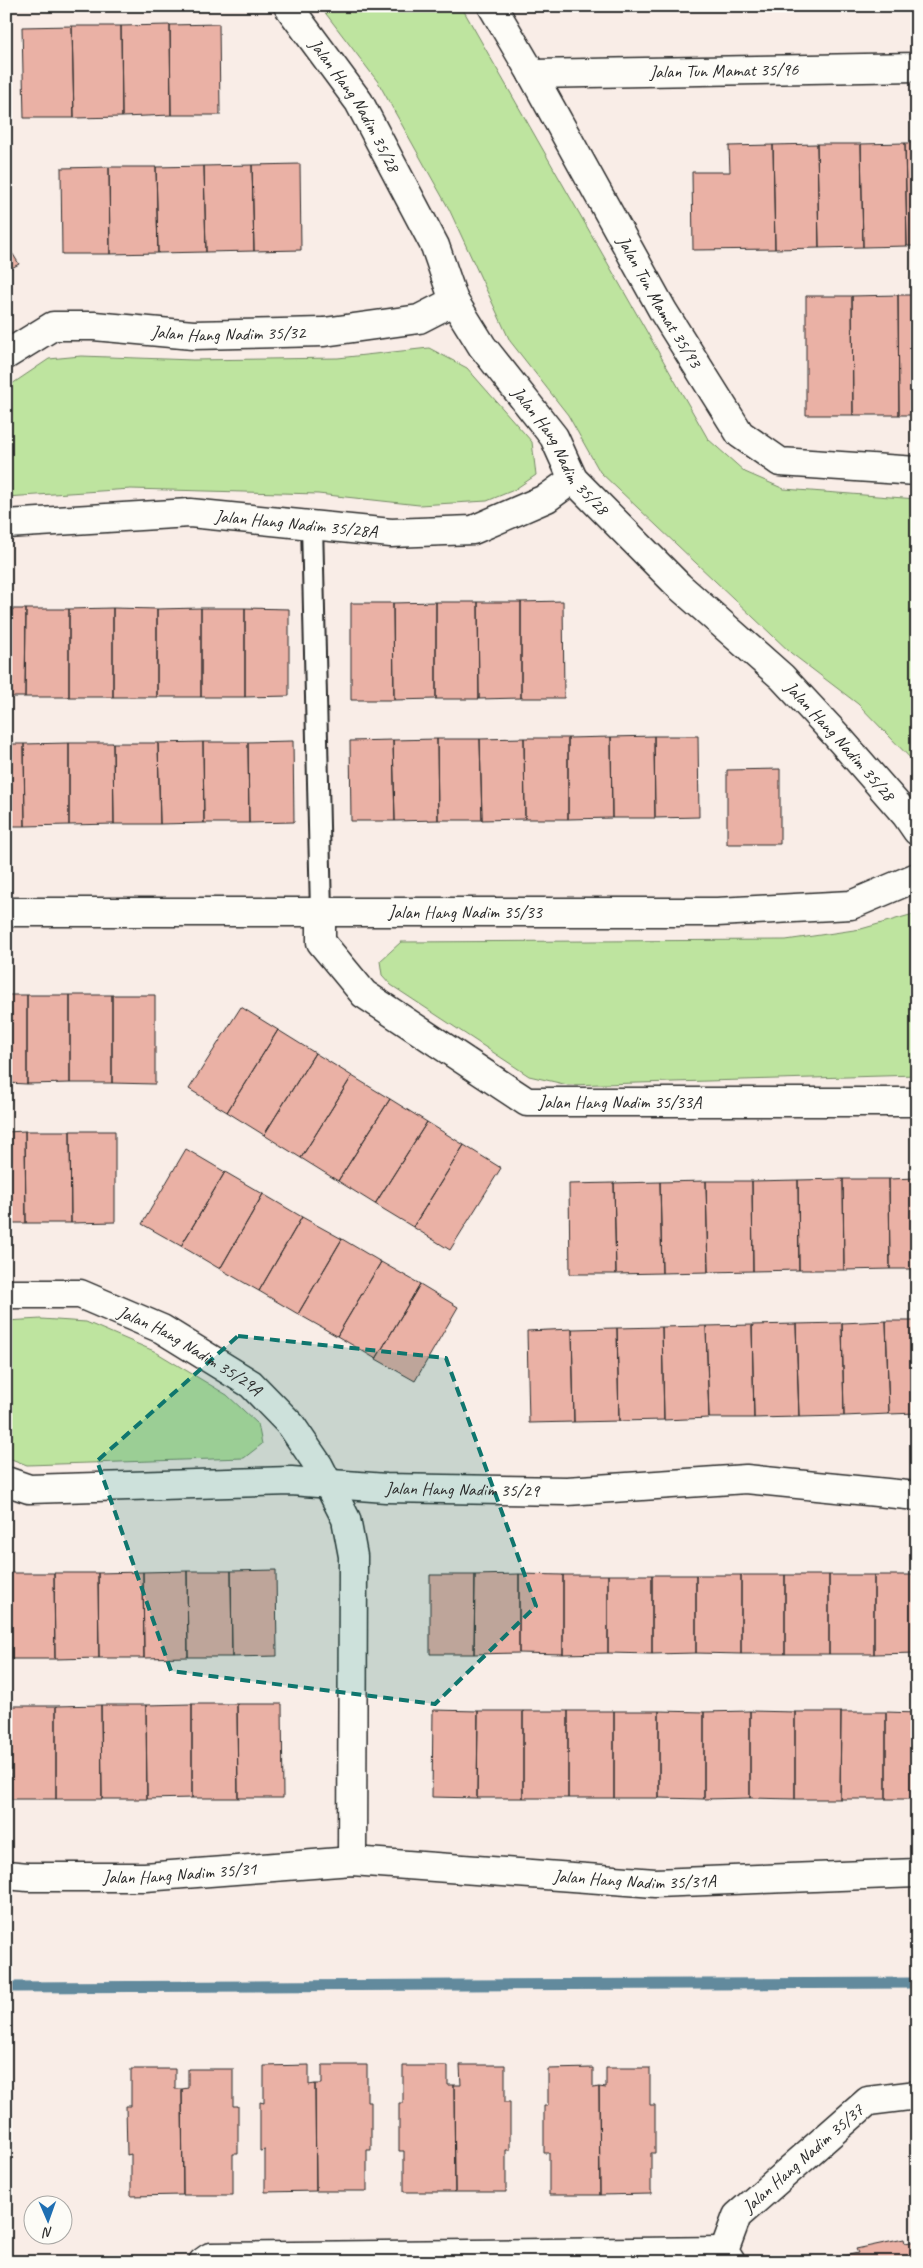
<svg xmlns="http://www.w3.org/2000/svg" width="923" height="2268" font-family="Caveat,sans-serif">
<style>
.green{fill:#bee49f;stroke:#748865}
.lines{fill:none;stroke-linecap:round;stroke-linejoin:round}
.stream{stroke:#628a9d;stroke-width:11}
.building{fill:#eab1a5;stroke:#2b2b2b}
.lane-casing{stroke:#2b2b2b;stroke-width:24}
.street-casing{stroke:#2b2b2b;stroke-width:31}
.lane{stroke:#fdfcf7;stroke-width:20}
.street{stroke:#fdfcf7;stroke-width:28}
.marked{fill:#0f766e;fill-opacity:0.2;stroke:#0f766e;stroke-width:4;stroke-dasharray:10 6;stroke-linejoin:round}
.labels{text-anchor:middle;stroke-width:4.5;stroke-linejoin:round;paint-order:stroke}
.street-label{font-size:18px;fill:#2b2b2b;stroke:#fdfcf7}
</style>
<rect width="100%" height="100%" fill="#f9ede7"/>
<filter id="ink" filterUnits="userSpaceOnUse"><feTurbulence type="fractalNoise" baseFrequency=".02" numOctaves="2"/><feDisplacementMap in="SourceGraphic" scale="10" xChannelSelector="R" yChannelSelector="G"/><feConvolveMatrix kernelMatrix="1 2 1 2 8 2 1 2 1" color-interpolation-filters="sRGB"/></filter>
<g filter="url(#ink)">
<path class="green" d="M 320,6 L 461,6 L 708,439 L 745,472 L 784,489 L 917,499 L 917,765 L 858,704 L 791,653 L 600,472 L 568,415 L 510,341 L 449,209 L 378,82 Z
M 429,348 L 467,368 L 532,442 L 536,475 L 514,490 L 487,501 L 419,505 L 318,494 L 131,489 L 6,497 L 6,388 L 49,359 L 81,356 L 193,360 L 338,358 Z
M 917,913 L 917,1075 L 568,1085 L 529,1076 L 391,985 L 382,975 L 380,961 L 401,942 L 786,940 L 861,929 Z
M 41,1319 L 86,1322 L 154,1351 L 227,1395 L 258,1424 L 262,1444 L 244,1458 L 27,1465 L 6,1457 L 6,1321 Z"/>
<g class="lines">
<path class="stream" d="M 6,1987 L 917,1983"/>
</g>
<path class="building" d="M 219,24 L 220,115 L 171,115 L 170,25 Z
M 170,25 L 171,115 L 122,117 L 121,26 Z
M 72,26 L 74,118 L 24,118 L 22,27 Z
M 72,26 L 121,26 L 122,117 L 74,118 Z
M 905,143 L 917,143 L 917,246 L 907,246 Z
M 905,143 L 907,246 L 863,247 L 861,144 Z
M 817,144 L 861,144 L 863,247 L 819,248 Z
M 817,144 L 819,248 L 775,249 L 773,145 Z
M 773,145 L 775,249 L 693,250 L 692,172 L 730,172 L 729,146 Z
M 300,164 L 301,250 L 254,251 L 252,165 Z
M 252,165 L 254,251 L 206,252 L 204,166 Z
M 204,166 L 206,252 L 158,253 L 156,167 Z
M 109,167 L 156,167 L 158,253 L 110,254 Z
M 109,167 L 110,254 L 62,254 L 61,168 Z
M 6,243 L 19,264 L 6,271 Z
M 898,295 L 899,415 L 853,415 L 852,296 Z
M 898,295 L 917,295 L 917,415 L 899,415 Z
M 806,296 L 852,296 L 853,415 L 806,415 Z
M 563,601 L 564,698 L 521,698 L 521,602 Z
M 436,602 L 436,699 L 394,700 L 393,603 Z
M 436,602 L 478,602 L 479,699 L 436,699 Z
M 478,602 L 521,602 L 521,698 L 479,699 Z
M 351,603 L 393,603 L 394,700 L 351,700 Z
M 113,608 L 113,697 L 69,697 L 69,609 Z
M 113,608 L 157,609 L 157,697 L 113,697 Z
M 201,608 L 201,697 L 157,697 L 157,609 Z
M 201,608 L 245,608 L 245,697 L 201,697 Z
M 245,608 L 289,609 L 289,696 L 245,697 Z
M 6,609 L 26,609 L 25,697 L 6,697 Z
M 26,609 L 69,609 L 69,697 L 25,697 Z
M 654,736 L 698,736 L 699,817 L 655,818 Z
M 654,736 L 655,818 L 612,818 L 611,737 Z
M 611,737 L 612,818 L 568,819 L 568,738 Z
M 524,738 L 568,738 L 568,819 L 525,819 Z
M 524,738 L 525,819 L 482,820 L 480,739 Z
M 437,739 L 480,739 L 482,820 L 438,820 Z
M 437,739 L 438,820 L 395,821 L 393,740 Z
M 393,740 L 395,821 L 351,821 L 350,741 Z
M 293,741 L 294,822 L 249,823 L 248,742 Z
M 203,742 L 248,742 L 249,823 L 204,823 Z
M 203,742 L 204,823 L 160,824 L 158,743 Z
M 69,743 L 113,743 L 114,824 L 69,825 Z
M 69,743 L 69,825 L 25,826 L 24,744 Z
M 113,743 L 158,743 L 160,824 L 114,824 Z
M 6,744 L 24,744 L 25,826 L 6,826 Z
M 780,769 L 780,844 L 727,844 L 727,770 Z
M 6,995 L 27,995 L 27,1084 L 6,1083 Z
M 27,995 L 70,995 L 70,1083 L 27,1084 Z
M 70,995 L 112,995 L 112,1083 L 70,1083 Z
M 112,995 L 155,995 L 155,1084 L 112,1083 Z
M 241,1007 L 278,1030 L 227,1112 L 189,1089 Z
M 278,1030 L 315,1053 L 264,1135 L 227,1112 Z
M 315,1053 L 352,1076 L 301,1158 L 264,1135 Z
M 352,1076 L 390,1099 L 338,1181 L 301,1158 Z
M 390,1099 L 427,1122 L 375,1204 L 338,1181 Z
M 427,1122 L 464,1145 L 413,1227 L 375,1204 Z
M 25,1131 L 70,1131 L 71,1223 L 26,1223 Z
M 25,1131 L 26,1223 L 6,1223 L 6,1132 Z
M 70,1131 L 115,1131 L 115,1222 L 71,1223 Z
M 464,1145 L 501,1168 L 450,1250 L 413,1227 Z
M 186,1149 L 225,1172 L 181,1246 L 142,1224 Z
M 225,1172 L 263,1194 L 220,1269 L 181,1246 Z
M 917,1178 L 917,1269 L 890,1269 L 889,1179 Z
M 843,1179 L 889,1179 L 890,1269 L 844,1270 Z
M 843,1179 L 844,1270 L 799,1270 L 798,1180 Z
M 798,1180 L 799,1270 L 753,1271 L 752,1181 Z
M 706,1181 L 752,1181 L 753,1271 L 708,1272 Z
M 706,1181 L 708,1272 L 662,1273 L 660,1182 Z
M 660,1182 L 662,1273 L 616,1274 L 614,1183 Z
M 614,1183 L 616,1274 L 570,1274 L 569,1184 Z
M 263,1194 L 302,1217 L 259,1291 L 220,1269 Z
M 302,1217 L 342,1239 L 298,1314 L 259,1291 Z
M 342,1239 L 381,1262 L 337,1336 L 298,1314 Z
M 381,1262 L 420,1284 L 376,1359 L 337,1336 Z
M 420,1284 L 458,1307 L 415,1381 L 376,1359 Z
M 886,1321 L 889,1414 L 844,1416 L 842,1323 Z
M 886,1321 L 917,1321 L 917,1413 L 889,1414 Z
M 842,1323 L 844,1416 L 799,1417 L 796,1324 Z
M 796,1324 L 799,1417 L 754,1418 L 752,1325 Z
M 752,1325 L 754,1418 L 709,1418 L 706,1326 Z
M 706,1326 L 709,1418 L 664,1420 L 662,1327 Z
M 662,1327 L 664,1420 L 619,1421 L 617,1328 Z
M 617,1328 L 619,1421 L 574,1422 L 572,1329 Z
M 572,1329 L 574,1422 L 529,1423 L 527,1331 Z
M 276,1570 L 277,1656 L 232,1657 L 231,1571 Z
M 187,1571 L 188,1657 L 144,1658 L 143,1572 Z
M 187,1571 L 231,1571 L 232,1657 L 188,1657 Z
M 143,1572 L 144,1658 L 99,1658 L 98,1573 Z
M 10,1573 L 54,1573 L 55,1659 L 11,1659 Z
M 54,1573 L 98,1573 L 99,1658 L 55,1659 Z
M 519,1574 L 519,1653 L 474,1654 L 475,1575 Z
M 519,1574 L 563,1575 L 563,1654 L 519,1653 Z
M 430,1575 L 475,1575 L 474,1654 L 430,1654 Z
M 563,1575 L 608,1575 L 608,1653 L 563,1654 Z
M 608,1575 L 652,1575 L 652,1654 L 608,1653 Z
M 652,1575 L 696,1575 L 696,1653 L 652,1654 Z
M 696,1575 L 741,1575 L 741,1654 L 696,1653 Z
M 741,1575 L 785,1575 L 785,1654 L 741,1654 Z
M 785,1575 L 829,1575 L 829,1654 L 785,1654 Z
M 829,1575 L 874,1575 L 874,1654 L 829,1654 Z
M 874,1575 L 917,1575 L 917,1653 L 874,1654 Z
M 192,1704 L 192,1798 L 147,1799 L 146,1705 Z
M 192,1704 L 237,1704 L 238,1798 L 192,1798 Z
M 237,1704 L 282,1704 L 283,1798 L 238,1798 Z
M 101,1705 L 102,1799 L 56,1799 L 56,1706 Z
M 101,1705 L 146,1705 L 147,1799 L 102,1799 Z
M 6,1706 L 10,1706 L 11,1799 L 6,1800 Z
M 10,1706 L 56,1706 L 56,1799 L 11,1799 Z
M 433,1710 L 478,1711 L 477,1798 L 432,1797 Z
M 478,1711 L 523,1711 L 523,1798 L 477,1798 Z
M 523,1711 L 568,1711 L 568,1798 L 523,1798 Z
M 568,1711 L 614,1711 L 614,1798 L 568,1798 Z
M 614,1711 L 659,1711 L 659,1798 L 614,1798 Z
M 659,1711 L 704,1712 L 704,1799 L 659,1798 Z
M 750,1711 L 795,1712 L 795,1799 L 750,1798 Z
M 750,1711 L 750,1798 L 704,1799 L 704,1712 Z
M 795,1712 L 841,1712 L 840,1799 L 795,1799 Z
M 841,1712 L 886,1712 L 886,1799 L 840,1799 Z
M 886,1712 L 917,1713 L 917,1799 L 886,1799 Z
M 309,2065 L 309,2085 L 315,2084 L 316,2191 L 265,2192 L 265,2150 L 260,2151 L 260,2102 L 264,2103 L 264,2066 Z
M 322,2065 L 367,2065 L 367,2102 L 371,2102 L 371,2150 L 367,2150 L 367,2191 L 316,2191 L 315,2084 L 322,2084 Z
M 460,2065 L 505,2065 L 505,2102 L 510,2102 L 510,2150 L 506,2150 L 506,2192 L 455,2192 L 454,2085 L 461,2085 Z
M 403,2066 L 448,2066 L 448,2085 L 454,2085 L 455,2192 L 404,2192 L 404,2151 L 399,2151 L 399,2103 L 403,2103 Z
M 593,2068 L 593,2088 L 599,2087 L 600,2195 L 549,2195 L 549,2153 L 544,2153 L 544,2106 L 548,2106 L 548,2069 Z
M 606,2068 L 650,2068 L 650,2105 L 655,2105 L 655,2153 L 651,2153 L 651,2194 L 600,2195 L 599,2087 L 606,2088 Z
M 131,2069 L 175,2069 L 175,2089 L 182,2089 L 183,2195 L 131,2196 L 131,2154 L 127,2155 L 126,2106 L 131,2106 Z
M 188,2069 L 233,2069 L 233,2106 L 238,2106 L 238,2154 L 233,2154 L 233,2195 L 183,2195 L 182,2089 L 188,2088 Z
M 904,2239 L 905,2243 L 917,2241 L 917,2262 L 817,2262 L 858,2253 L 856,2249 Z"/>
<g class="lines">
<defs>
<path id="lane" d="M 312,524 L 321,912"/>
<g id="street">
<path id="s1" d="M 288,6 L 359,102 L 435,246 L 454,301 L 482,346 L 554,437 L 573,479 L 679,586 L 782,677 L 837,736 L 906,815 L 917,831"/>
<path id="s2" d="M 492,6 L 532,74 L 663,311 L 740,434 L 780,462 L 917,471"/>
<path id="s3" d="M 532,74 L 917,67"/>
<path id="s4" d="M 6,355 L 53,326 L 94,326 L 193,335 L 324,332 L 419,319 L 454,301"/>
<path id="s5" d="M 6,524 L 190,513 L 391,533 L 473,530 L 547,498 L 573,479"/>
<path id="s6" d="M 6,912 L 717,912 L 851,905 L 917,877"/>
<path id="s7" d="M 321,912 L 321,942 L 364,994 L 527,1102 L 917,1102"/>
<path id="s8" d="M 6,1294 L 80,1294 L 162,1329 L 251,1384 L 291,1425 L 319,1466 L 346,1519 L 353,1556 L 352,1861"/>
<path id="s9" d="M 6,1481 L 29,1489 L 291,1481 L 386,1488 L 567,1491 L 746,1479 L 917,1496"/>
<path id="s10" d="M 6,1875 L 28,1877 L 145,1877 L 352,1861 L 655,1883 L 917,1873"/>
<path d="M 203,2262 L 210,2257 L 724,2251"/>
<path id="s11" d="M 731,2262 L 724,2251 L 737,2216 L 868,2101 L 917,2095"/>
</g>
</defs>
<use href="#lane" class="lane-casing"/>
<use href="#street" class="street-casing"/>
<use href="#lane" class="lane"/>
<use href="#street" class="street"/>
</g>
</g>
<path class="marked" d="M 238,1336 L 446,1358 L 536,1606 L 435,1704 L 171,1671 L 97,1461 Z"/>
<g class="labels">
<g class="street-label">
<text dy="6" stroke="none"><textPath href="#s3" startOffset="192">Jalan Tun Mamat 35/96</textPath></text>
<text dy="6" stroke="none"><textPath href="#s1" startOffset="120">Jalan Hang Nadim 35/28</textPath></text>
<text dy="6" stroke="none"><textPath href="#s2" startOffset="340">Jalan Tun Mamat 35/93</textPath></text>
<text dy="6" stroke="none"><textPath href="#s4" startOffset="231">Jalan Hang Nadim 35/32</textPath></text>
<text dy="6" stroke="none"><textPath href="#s1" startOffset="525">Jalan Hang Nadim 35/28</textPath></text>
<text dy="6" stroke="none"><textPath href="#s5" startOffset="291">Jalan Hang Nadim 35/28A</textPath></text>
<text dy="6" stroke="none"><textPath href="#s1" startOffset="930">Jalan Hang Nadim 35/28</textPath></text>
<text dy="6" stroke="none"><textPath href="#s6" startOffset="459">Jalan Hang Nadim 35/33</textPath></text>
<text dy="6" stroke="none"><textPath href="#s7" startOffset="386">Jalan Hang Nadim 35/33A</textPath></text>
<text dy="6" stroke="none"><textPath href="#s8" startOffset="198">Jalan Hang Nadim 35/29A</textPath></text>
<text dy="6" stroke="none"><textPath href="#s9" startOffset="458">Jalan Hang Nadim 35/29</textPath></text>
<text dy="6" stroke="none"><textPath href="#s10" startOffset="174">Jalan Hang Nadim 35/31</textPath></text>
<text dy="6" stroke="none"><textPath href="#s10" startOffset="630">Jalan Hang Nadim 35/31A</textPath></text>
<text dy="6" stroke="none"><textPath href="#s11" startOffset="138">Jalan Hang Nadim 35/37</textPath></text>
</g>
</g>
<rect width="923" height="2268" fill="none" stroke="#fdfcf7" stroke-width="25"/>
<rect x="12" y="12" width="898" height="2243" fill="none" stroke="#2b2b2b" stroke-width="2" filter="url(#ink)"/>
<g transform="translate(48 2220) rotate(178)"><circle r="24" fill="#fdfcf7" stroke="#a9a8a5"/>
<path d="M0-4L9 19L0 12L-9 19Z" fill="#1f6fb2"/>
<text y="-8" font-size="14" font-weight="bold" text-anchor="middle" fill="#2b2b2b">N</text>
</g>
</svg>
